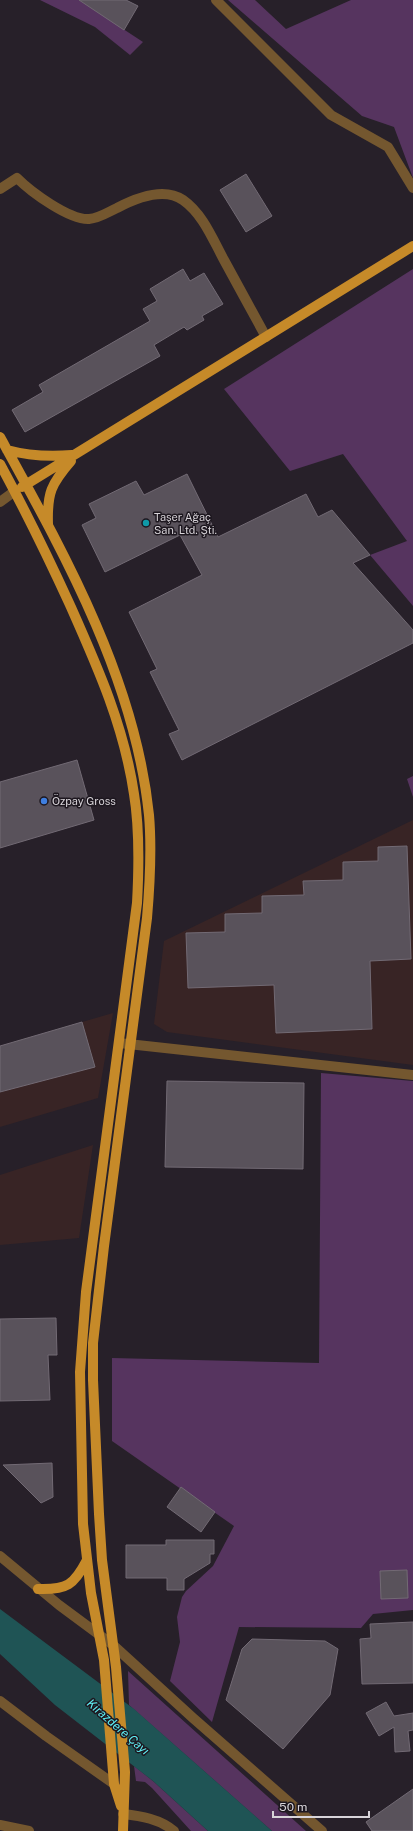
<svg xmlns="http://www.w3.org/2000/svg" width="413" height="1831" font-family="'Public Sans',sans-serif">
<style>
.industrial{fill:#382425}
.green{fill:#56345f}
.water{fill:#1f5455}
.building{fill:#59525b;stroke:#726a74}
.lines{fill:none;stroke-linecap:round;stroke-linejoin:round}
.minor{stroke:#74572f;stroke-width:10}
.major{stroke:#c68a29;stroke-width:10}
.culture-dot{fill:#0f9aa8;stroke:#1d171f;stroke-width:1.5}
.shop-dot{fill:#3f7fe0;stroke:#1d171f;stroke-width:1.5}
.labels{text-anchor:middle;stroke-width:3;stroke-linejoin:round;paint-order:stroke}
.poi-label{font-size:11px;fill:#d8d4d9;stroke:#1d171f;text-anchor:start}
.water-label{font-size:12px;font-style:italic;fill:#5eeef3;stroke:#1d171f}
</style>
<rect width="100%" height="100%" fill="#272029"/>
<path class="industrial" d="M 413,820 L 413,1065 L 167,1032 L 154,1024 L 164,941 Z
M 113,1013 L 98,1098 L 0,1127 L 0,1046 Z
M 93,1145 L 79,1238 L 0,1245 L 0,1175 Z"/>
<path class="green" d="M 40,0 L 79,0 L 143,42 L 130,55 L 95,27 Z
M 228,0 L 255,0 L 286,29 L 351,0 L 413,0 L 413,178 L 394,127 L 362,116 Z
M 413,269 L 413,606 L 370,555 L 407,541 L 343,454 L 290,471 L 224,389 Z
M 413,776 L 413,797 L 407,779 Z
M 321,1073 L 413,1081 L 413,1610 L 373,1614 L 361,1628 L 239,1627 L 212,1722 L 170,1681 L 180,1642 L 177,1617 L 182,1597 L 186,1591 L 213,1566 L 234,1526 L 112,1441 L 112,1358 L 319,1363 Z
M 128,1671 L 306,1831 L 272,1831 L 129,1705 Z
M 134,1766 L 153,1781 L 208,1831 L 191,1831 L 152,1788 L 145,1782 L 136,1781 Z"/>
<path class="water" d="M 0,1609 L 134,1709 L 272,1831 L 208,1831 L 153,1781 L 55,1705 L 0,1654 Z"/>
<path class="building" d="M 79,0 L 126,0 L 138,6 L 124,30 Z
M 246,174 L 272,216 L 246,232 L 220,190 Z
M 183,269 L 190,281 L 204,273 L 223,304 L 202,316 L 204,320 L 187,330 L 184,327 L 154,345 L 160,356 L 25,432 L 12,410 L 43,392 L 39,385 L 150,321 L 143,309 L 157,301 L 150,289 Z
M 187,474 L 218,537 L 306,494 L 318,517 L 332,510 L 370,555 L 353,563 L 413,630 L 413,643 L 182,760 L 169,734 L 179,730 L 150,672 L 157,669 L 129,612 L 202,575 L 180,535 L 105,572 L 82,525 L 96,518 L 89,504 L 136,481 L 144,495 Z
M 77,760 L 94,820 L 0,848 L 0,782 Z
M 407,846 L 411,959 L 370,961 L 372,1029 L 276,1033 L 274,985 L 188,988 L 186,933 L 225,932 L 225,914 L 262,913 L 262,896 L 304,895 L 303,881 L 343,880 L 343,862 L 378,861 L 378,847 Z
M 82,1022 L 95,1067 L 0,1092 L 0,1046 Z
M 167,1081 L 304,1083 L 303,1169 L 165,1167 Z
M 56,1318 L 57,1355 L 48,1355 L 50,1400 L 0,1401 L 0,1319 Z
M 52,1463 L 53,1497 L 41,1503 L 3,1465 Z
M 181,1487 L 215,1512 L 201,1532 L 167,1507 Z
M 166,1540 L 214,1540 L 214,1554 L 210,1554 L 210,1563 L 184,1579 L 184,1590 L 167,1590 L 167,1578 L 126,1578 L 126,1545 L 166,1545 Z
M 407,1570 L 408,1598 L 381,1599 L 380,1571 Z
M 413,1622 L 413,1683 L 362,1684 L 360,1639 L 371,1638 L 370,1624 Z
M 252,1639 L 325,1641 L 338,1649 L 330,1695 L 283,1749 L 226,1700 L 242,1649 Z
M 386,1702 L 394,1716 L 413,1713 L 413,1730 L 408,1731 L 410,1751 L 395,1752 L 394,1727 L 379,1736 L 366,1713 Z
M 413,1789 L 413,1831 L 372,1831 L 366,1822 Z"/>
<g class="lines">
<path class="minor" d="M 216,0 L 331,115 L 388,147 L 413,188
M 0,189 L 17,178 C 31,192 69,220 89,219 C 100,218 108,212 117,208 C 136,198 164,187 183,200 C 203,214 213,240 224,260 C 238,286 252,311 266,337
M 0,502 L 15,491
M 119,1043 L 413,1075
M 0,1556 L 59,1605 L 113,1645 L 193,1718 L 322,1831
M 0,1701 L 46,1736 L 114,1784
M 123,1814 C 141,1816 160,1819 174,1831
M 0,1825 L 29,1831"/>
<path class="major" d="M 0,437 C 65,555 135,679 149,815 C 152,849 150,883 147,918 L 104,1246 L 93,1343 L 93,1380 L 99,1514 L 102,1560 L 116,1667 L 125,1772 L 123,1831
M 7,450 C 29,456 49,457 72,455
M 0,464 C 25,510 48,557 70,605 C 98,668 124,726 134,794 C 140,830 139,867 137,903 L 86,1292 L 80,1372 L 83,1524 L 91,1593 L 104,1660 L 114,1784 L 121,1806
M 22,487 L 413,246
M 48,524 C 47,493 51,484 71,461
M 38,1589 C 67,1590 74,1585 87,1560"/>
</g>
<circle class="culture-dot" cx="146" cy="523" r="4"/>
<circle class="shop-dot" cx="44" cy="801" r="4"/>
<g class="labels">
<g class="poi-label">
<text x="154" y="521">Taşer Ağaç<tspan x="154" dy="13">San. Ltd. Şti.</tspan></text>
<text x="52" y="805">Özpay Gross</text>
</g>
<g class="water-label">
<text transform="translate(118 1727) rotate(41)" y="4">Kirazdere Çayı</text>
</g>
</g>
<path d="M273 1811v6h96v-6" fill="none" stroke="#d8d4d9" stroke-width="2"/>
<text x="279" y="1811" font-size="12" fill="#d8d4d9" stroke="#1d171f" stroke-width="3" paint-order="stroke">50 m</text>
</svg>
